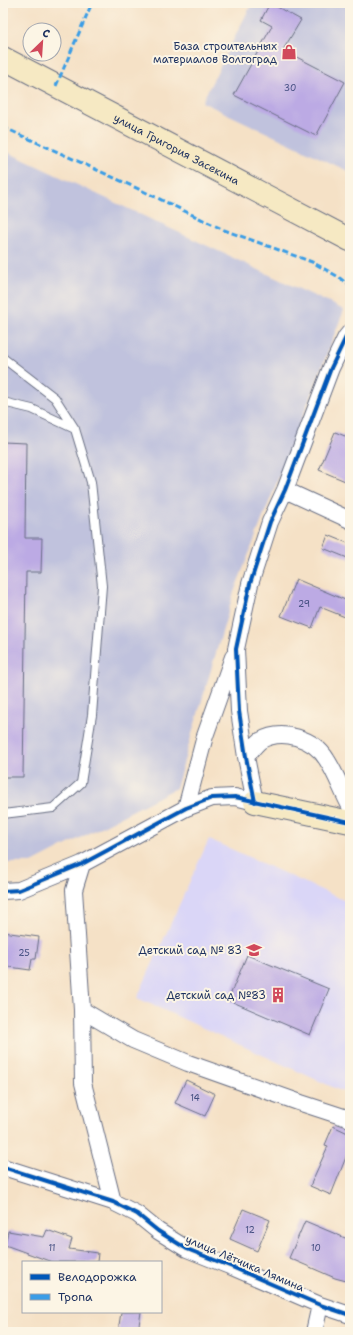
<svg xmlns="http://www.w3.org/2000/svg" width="353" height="1335" font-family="'Shantell Sans',sans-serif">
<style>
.built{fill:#dad6f7}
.industrial{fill:#c0c2dd}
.building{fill:#bcaae4}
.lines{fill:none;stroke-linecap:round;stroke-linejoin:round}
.lane-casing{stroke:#676d82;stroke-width:10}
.street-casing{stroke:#676d82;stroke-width:18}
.secondary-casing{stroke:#676d82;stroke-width:24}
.lane{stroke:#fff;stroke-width:8}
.street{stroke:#fff;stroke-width:16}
.secondary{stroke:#f6e9c3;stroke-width:22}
.quiet{stroke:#3b9de6;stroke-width:3;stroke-dasharray:6 3;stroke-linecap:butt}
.cycleway-casing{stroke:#fcf5e5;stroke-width:6}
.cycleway{stroke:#0057b8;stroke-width:4}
.labels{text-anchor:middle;stroke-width:4;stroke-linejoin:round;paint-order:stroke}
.number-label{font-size:9px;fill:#434e80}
.poi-label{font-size:11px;fill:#1b2f5e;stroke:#fcf5e5;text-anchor:end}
.street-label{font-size:11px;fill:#1b2f5e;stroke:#fcf5e5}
</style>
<rect width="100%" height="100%" fill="#fcf5e5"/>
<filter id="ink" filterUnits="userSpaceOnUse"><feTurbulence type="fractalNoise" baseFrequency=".025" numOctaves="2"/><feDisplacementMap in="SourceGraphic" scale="8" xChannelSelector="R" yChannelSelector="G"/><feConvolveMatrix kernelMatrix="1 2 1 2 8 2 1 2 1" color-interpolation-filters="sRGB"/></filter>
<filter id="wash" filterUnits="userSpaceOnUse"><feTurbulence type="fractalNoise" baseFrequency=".012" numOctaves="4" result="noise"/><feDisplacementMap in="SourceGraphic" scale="16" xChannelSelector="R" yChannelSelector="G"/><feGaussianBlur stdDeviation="0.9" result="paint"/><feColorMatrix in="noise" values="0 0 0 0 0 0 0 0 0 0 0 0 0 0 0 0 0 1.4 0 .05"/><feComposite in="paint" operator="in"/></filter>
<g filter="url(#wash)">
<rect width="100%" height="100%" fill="#f5e1c6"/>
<path class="built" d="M 209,839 L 350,903 L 350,1095 L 137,998 Z"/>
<path class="industrial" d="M 252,3 L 350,3 L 350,172 L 202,102 Z
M 3,150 L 344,310 L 234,592 L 176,788 L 32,863 L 3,863 Z"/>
<g id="blocks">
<path class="building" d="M 270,3 L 301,20 L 283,50 L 345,82 L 316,136 L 234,95 L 272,26 L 261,20 Z
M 335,432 L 350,438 L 350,483 L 319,470 Z
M 3,442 L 26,443 L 25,538 L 42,538 L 41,572 L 26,572 L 23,777 L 3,777 Z
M 328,535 L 350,544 L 350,559 L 323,548 Z
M 296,579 L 350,602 L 350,619 L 320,607 L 312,628 L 281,616 Z
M 3,932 L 39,937 L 36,959 L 32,959 L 30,970 L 3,966 Z
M 247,955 L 329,989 L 310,1035 L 228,1000 Z
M 186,1080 L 215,1094 L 205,1116 L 175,1103 Z
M 333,1126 L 350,1134 L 350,1147 L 331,1195 L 310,1186 L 328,1146 L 325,1145 Z
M 243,1209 L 270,1220 L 257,1251 L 230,1239 Z
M 305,1221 L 350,1240 L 350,1282 L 335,1278 L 289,1258 Z
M 47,1230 L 72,1239 L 69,1249 L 98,1253 L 97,1262 L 52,1262 L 5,1245 L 8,1231 L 44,1237 Z
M 121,1312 L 141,1312 L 138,1332 L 118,1332 Z"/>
</g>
</g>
<g filter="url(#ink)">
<use href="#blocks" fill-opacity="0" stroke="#676d82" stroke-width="1"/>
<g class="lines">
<defs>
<path id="lane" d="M 3,358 L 55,398 L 75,429 L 91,482 L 102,586 L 92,715 L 81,783 L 53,808 L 3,814
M 3,402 L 32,409 L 75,429"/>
<path id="street" d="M 285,490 L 350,520
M 246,757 C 250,752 255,745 260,741 C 282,728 314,738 327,760 C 336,774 342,791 350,806
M 186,808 L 205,736 L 233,657
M 82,864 L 74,890 L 82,1010 L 83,1083 L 113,1202
M 3,891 L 19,890 L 82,864 L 186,808 L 212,798 L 235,797 L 255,802 L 246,757 L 239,711 L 236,649 L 250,584 L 270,522 L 285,490 L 331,368 L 346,337 L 350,332
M 82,1010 L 133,1040 L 188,1063 L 301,1103 L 350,1119
M 3,1167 L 113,1202 L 137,1214 L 158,1231 L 187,1249 L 232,1267 L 320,1305 L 350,1315
M 314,1332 L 320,1305"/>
<g id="secondary">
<path id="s1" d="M 3,58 L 350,240"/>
<path d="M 255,802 L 350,822"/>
</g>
</defs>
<use href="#lane" class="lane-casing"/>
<use href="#street" class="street-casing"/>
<use href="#secondary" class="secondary-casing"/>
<use href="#lane" class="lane"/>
<use href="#street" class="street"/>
<use href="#secondary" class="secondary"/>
<path class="quiet" d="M 56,86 L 92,3
M 3,127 L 145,192 L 224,230 L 312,262 L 337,276 L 350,286"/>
<defs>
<path id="cycleway" d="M 255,802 L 246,757 L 239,711 L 236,649 L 250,584 L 270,522 L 285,490 L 331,368 L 346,337 L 350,332
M 3,891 L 19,890 L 82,864 L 186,808 L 212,798 L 235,797 L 350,822
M 3,1167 L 113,1202 L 137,1214 L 158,1231 L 187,1249 L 232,1267 L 320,1305 L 350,1315"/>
</defs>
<use href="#cycleway" class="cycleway-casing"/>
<use href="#cycleway" class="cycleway"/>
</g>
</g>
<defs>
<symbol id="shop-bare" viewBox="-9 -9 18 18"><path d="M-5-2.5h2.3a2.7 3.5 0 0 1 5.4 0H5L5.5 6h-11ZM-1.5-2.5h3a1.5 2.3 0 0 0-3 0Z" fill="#d1495b" stroke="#fcf5e5" stroke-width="2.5" paint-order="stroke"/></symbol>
<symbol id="school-bare" viewBox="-9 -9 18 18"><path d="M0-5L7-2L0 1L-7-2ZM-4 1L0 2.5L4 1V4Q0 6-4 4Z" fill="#d1495b" stroke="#fcf5e5" stroke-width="2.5" paint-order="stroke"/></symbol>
<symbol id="building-bare" viewBox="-9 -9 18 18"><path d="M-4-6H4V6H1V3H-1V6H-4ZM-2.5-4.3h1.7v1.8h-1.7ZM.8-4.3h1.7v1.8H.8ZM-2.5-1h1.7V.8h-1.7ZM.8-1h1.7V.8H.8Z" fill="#d1495b" stroke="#fcf5e5" stroke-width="2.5" paint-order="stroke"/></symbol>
</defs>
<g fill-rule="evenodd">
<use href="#shop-bare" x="278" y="41" width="22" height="22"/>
<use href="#school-bare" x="243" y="939" width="22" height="22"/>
<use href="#building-bare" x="267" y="984" width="22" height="22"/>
</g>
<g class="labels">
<g class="number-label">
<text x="290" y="91">30</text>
<text x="304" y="607">29</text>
<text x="24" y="956">25</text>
<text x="195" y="1101">14</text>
<text x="250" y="1233">12</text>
<text x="52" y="1251">11</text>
<text x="316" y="1251">10</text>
</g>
<g class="poi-label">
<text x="277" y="50">База строительных<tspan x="277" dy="13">материалов Волгоград</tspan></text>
<text x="242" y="954">Детский сад № 83</text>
<text x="266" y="999">Детский сад №83</text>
</g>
<g class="street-label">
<text dy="4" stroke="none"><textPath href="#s1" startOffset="196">улица Григория Засекина</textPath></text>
<text transform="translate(245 1263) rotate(23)" y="4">улица Лётчика Лямина</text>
</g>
</g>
<rect width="353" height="1335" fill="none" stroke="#fcf5e5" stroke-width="16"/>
<rect x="22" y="1261" width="140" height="52" fill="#fcf5e5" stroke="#a2a6af"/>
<rect x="30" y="1274" width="20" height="6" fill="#0057b8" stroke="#a2a6af"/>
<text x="58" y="1281" font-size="12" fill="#1b2f5e">Велодорожка</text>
<rect x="30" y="1294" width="20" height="6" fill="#3b9de6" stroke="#a2a6af"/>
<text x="58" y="1301" font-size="12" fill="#1b2f5e">Тропа</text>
<g transform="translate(42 42) rotate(25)"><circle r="19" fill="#fcf5e5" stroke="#a2a6af"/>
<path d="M0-3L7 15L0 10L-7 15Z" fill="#d1495b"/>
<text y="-6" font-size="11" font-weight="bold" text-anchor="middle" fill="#1b2f5e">С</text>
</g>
</svg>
